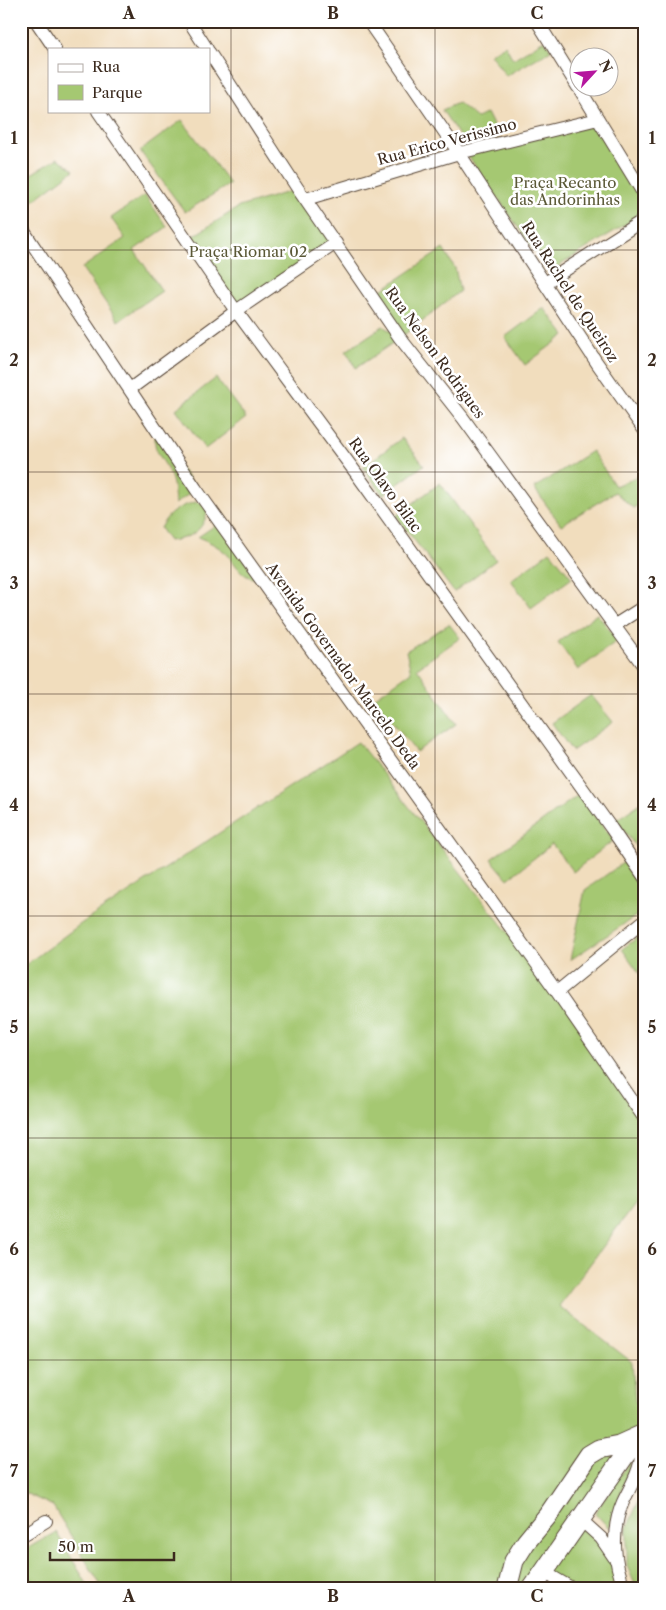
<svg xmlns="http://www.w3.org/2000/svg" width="666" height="1610" font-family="'Libre Caslon Text',serif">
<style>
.green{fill:#a5c872;stroke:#707948}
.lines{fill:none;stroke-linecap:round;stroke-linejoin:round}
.street-casing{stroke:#564536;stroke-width:14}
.secondary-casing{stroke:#564536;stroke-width:21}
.street{stroke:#fff;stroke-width:12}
.secondary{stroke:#fff;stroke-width:19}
.grid{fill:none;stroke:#3b2a1e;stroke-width:1;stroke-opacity:0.55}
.labels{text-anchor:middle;stroke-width:5;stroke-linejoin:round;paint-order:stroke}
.street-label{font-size:15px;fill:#3b2a1e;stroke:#fff}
.park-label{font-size:15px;fill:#5b5937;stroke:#fff}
.neatline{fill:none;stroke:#3b2a1e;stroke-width:2}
.grid-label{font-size:16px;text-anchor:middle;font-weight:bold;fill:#3b2a1e}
</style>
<rect width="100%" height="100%" fill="#fff"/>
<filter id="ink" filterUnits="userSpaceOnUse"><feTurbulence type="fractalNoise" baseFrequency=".02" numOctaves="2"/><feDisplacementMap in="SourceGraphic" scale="10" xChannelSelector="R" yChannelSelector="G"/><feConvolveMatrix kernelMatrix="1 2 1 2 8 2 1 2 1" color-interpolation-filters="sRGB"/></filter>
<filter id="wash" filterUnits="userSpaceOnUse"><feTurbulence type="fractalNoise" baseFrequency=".0096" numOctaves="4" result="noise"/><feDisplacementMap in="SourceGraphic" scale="20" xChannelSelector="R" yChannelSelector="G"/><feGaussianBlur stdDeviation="1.12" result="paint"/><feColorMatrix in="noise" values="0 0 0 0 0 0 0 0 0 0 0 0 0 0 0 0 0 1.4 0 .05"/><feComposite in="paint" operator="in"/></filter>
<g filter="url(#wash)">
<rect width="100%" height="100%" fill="#f1ddbd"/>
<path class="green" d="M 544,40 L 551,50 L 506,76 L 490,54 L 505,45 L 513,59 Z
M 458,103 L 477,118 L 487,113 L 499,137 L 466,146 L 442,110 Z
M 182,120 L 230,184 L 185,212 L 140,151 Z
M 596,124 L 645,206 L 645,212 L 549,272 L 467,154 Z
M 58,158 L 74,170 L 33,201 L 21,186 L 21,180 Z
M 298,189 L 336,243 L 236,311 L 187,240 L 239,207 Z
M 145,195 L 167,227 L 134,250 L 162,291 L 118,321 L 82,268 L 125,238 L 111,218 Z
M 443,249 L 455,268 L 460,291 L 400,338 L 356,368 L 346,351 L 383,326 L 399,337 L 373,296 Z
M 544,308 L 565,335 L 525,365 L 505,337 Z
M 216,378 L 246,418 L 205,449 L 176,409 Z
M 156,435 L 196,489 L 175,504 C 174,493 174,482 169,472 C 164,460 151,449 156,435 Z
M 402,438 L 424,465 L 383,495 L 363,467 Z
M 592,451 L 615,486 L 645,473 L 645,501 L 633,508 L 615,492 L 561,525 L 534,488 Z
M 440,483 L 496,560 L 454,592 L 396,516 Z
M 195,502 L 208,505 C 206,530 192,538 169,541 L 160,528 C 168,513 178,507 195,502 Z
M 220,522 L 256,578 C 242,579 235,562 226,553 C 218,546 208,541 198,537 Z
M 550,551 L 572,578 L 531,608 L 511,580 Z
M 597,614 L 618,640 L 578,670 L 558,642 Z
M 449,624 L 460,638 L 417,668 L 456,724 L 416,752 L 374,698 L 411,672 L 406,651 Z
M 591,695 L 613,722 L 572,751 L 552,723 Z
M 358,742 L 572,1014 L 645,1119 L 645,1190 L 559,1306 L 632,1362 L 635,1401 L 645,1413 L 645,1428 L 580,1519 L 593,1530 L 625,1589 L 573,1589 L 544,1572 L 532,1589 L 103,1589 L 53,1506 L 21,1491 L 21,968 L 82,923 Z
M 578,795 L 614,840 L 573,872 L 552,844 L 508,879 L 491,859 Z
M 645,800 L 645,859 L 616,820 Z
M 627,860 L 645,888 L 645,910 L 570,960 L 585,890 Z
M 645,932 L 645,981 L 622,949 Z
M 634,1454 L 609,1528 L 595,1513 Z
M 645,1487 L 645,1589 L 637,1589 L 627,1566 L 627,1528 Z
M 56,1532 L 90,1589 L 37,1589 L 21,1560 L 21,1552 Z"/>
</g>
<g filter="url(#ink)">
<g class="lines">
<defs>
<path id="street" d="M 36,21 L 55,49
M 189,21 L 207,49
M 368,21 L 459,153 L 597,363 L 645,431
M 537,21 L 578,87
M 209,52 L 298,189 L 400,338 L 463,418 L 645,668
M 579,88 L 645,196
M 98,111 L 236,311 L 356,473 L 611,828 L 645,878
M 306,199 L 459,153 L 598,119
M 21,227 L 196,489 L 557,992 L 645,1119
M 545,283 L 645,219
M 130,389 L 236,311 L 336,243
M 615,625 L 645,606
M 557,992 L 645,920
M 580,1519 L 601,1538 L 616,1560
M 21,1536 L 46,1521
M 544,1572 L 573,1589
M 21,1587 L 22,1589
M 625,1589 C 613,1562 611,1529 623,1502 C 629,1489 637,1477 640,1463 C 642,1455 640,1444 639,1436"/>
<path id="secondary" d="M 507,1589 L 514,1561 L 526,1542 L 549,1514 L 589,1455 L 599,1449 L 619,1445 L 639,1436
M 532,1589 L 637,1438"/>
</defs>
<use href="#street" class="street-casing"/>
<use href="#secondary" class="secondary-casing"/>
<use href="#street" class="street"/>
<use href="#secondary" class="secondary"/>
</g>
</g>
<path class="grid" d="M 231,21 L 231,1589M 435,21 L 435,1589M 21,250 L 645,250M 21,472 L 645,472M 21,694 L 645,694M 21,916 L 645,916M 21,1138 L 645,1138M 21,1360 L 645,1360"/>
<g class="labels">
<g class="street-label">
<text transform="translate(447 142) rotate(-15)" y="5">Rua Erico Verissimo</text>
<text transform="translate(570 292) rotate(57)" y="5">Rua Rachel de Queiroz</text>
<text transform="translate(435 353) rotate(54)" y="5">Rua Nelson Rodrigues</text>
<text transform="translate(385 485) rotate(54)" y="5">Rua Olavo Bilac</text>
<text transform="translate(343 666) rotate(54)" y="5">Avenida Governador Marcelo Deda</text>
</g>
<g class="park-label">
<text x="565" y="188">Praça Recanto<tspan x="565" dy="17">das Andorinhas</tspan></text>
<text x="248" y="257">Praça Riomar 02</text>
</g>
</g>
<rect width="666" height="1610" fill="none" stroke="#fff" stroke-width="55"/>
<rect x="48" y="48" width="162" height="65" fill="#ffffff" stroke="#b1aaa5"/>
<rect x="58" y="64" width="25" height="8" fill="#ffffff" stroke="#b1aaa5"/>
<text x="92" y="72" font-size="15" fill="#3b2a1e">Rua</text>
<rect x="58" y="85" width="25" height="15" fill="#a5c872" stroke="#b1aaa5"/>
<text x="92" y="98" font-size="15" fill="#3b2a1e">Parque</text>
<g transform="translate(594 72) rotate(64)"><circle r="24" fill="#ffffff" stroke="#b1aaa5"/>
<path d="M0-4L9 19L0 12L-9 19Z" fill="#b5179e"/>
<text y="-8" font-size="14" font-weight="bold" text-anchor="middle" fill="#3b2a1e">N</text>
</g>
<path d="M50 1552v8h124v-8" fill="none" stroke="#3b2a1e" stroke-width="2.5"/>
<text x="58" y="1552" font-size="15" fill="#3b2a1e" stroke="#ffffff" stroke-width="4" paint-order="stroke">50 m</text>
<rect x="28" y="28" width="610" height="1554" class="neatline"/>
<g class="grid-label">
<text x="129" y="19">A</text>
<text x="333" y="19">B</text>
<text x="537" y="19">C</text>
<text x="14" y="144">1</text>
<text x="652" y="144">1</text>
<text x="14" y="366">2</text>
<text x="652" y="366">2</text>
<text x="14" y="589">3</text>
<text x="652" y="589">3</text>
<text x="14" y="811">4</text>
<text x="652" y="811">4</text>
<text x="14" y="1033">5</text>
<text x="652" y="1033">5</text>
<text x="14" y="1255">6</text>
<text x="652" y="1255">6</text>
<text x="14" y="1477">7</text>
<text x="652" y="1477">7</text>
<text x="129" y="1602">A</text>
<text x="333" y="1602">B</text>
<text x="537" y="1602">C</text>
</g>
</svg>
